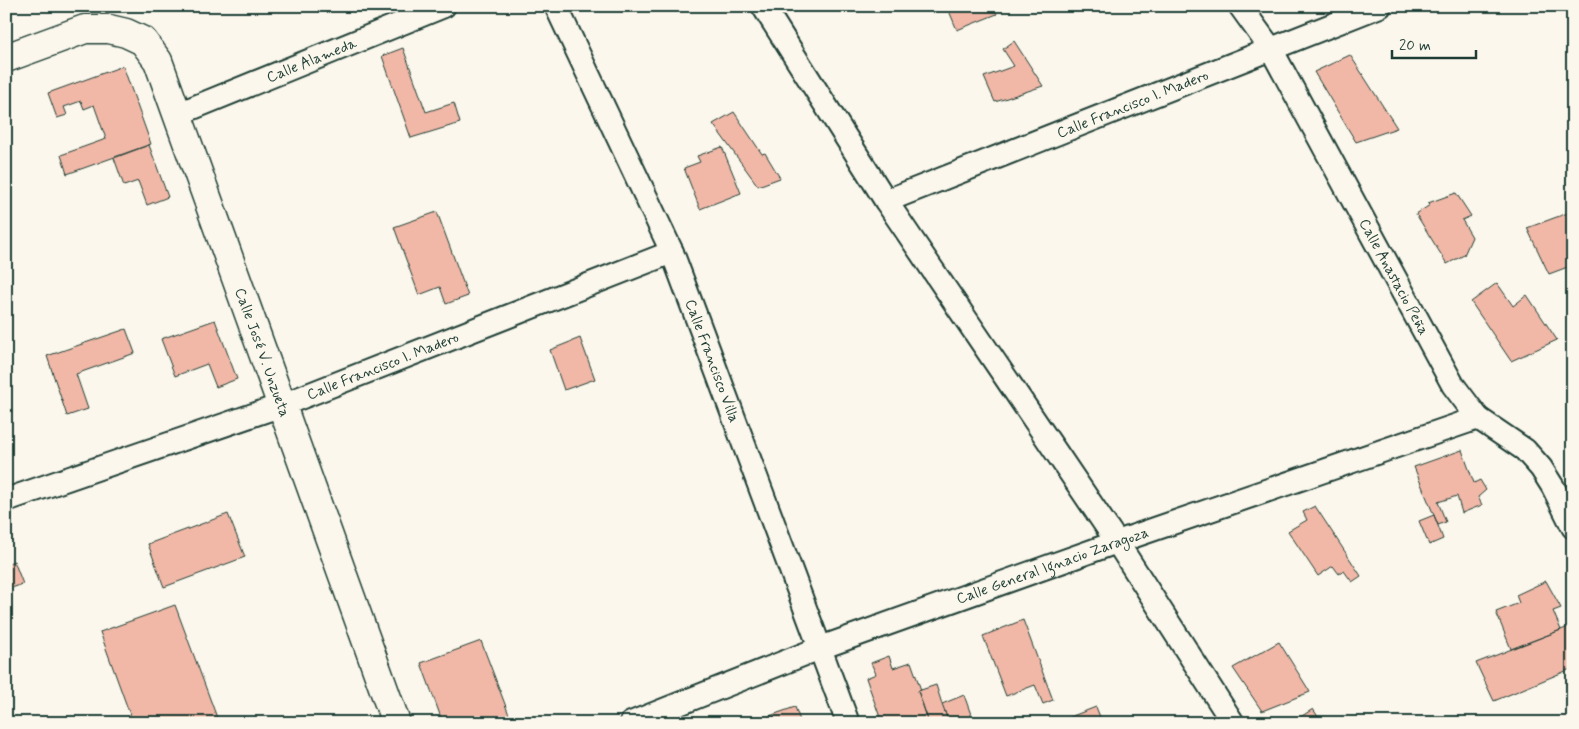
<svg xmlns="http://www.w3.org/2000/svg" width="1579" height="729" font-family="Mynerve,sans-serif">
<style>
.building{fill:#f1b8a7;stroke:#1f3d34}
.lines{fill:none;stroke-linecap:round;stroke-linejoin:round}
.minor-casing{stroke:#1f3d34;stroke-width:26}
.tertiary-casing{stroke:#1f3d34;stroke-width:31}
.minor{stroke:#fbf7ec;stroke-width:22}
.tertiary{stroke:#fbf7ec;stroke-width:28}
.labels{text-anchor:middle;stroke-width:4;stroke-linejoin:round;paint-order:stroke}
.street-label{font-size:15px;fill:#1f3d34;stroke:#fbf7ec}
</style>
<rect width="100%" height="100%" fill="#fbf7ec"/>
<filter id="ink" filterUnits="userSpaceOnUse"><feTurbulence type="fractalNoise" baseFrequency=".02" numOctaves="2"/><feDisplacementMap in="SourceGraphic" scale="10" xChannelSelector="R" yChannelSelector="G"/><feConvolveMatrix kernelMatrix="1 2 1 2 8 2 1 2 1" color-interpolation-filters="sRGB"/></filter>
<g filter="url(#ink)">
<path class="building" d="M 947,6 L 992,6 L 997,14 L 957,30 Z
M 1014,41 L 1043,86 L 995,102 L 984,77 L 1014,66 L 1003,49 Z
M 403,48 L 426,112 L 454,103 L 460,123 L 411,138 L 382,56 Z
M 1350,55 L 1397,128 L 1356,142 L 1314,72 Z
M 123,66 L 151,144 L 67,174 L 61,155 L 106,139 L 94,105 L 84,109 L 81,101 L 64,107 L 67,115 L 57,118 L 48,93 Z
M 734,112 L 762,154 L 765,153 L 780,178 L 758,186 L 713,124 Z
M 149,145 L 168,197 L 147,205 L 138,181 L 124,186 L 114,158 Z
M 722,147 L 741,193 L 700,209 L 684,168 L 700,162 L 697,156 Z
M 1456,193 L 1471,216 L 1462,220 L 1472,237 L 1464,255 L 1447,264 L 1416,214 L 1430,205 L 1428,203 Z
M 1573,211 L 1573,265 L 1549,274 L 1527,228 Z
M 437,212 L 468,296 L 446,304 L 440,287 L 419,295 L 394,227 Z
M 1497,283 L 1513,306 L 1527,295 L 1557,340 L 1511,361 L 1471,302 Z
M 215,320 L 237,379 L 216,387 L 207,364 L 175,376 L 161,339 Z
M 126,329 L 135,353 L 76,374 L 88,409 L 67,416 L 47,356 Z
M 580,338 L 595,379 L 564,390 L 550,350 Z
M 1462,450 L 1474,483 L 1480,480 L 1486,490 L 1478,497 L 1482,505 L 1462,513 L 1457,496 L 1438,502 L 1446,522 L 1438,525 L 1414,467 Z
M 1315,506 L 1361,576 L 1352,582 L 1344,571 L 1339,574 L 1333,566 L 1318,576 L 1288,531 L 1307,520 L 1303,512 Z
M 228,514 L 245,557 L 164,587 L 148,544 Z
M 1434,515 L 1443,539 L 1429,545 L 1419,521 Z
M 14,561 L 23,584 L 6,590 L 6,564 Z
M 1546,581 L 1561,608 L 1553,611 L 1561,630 L 1511,649 L 1496,612 L 1519,603 L 1516,595 Z
M 175,605 L 219,723 L 133,723 L 100,632 Z
M 1023,620 L 1053,700 L 1043,704 L 1035,685 L 1006,696 L 983,636 Z
M 1571,626 L 1573,628 L 1573,668 L 1494,701 L 1476,663 Z
M 481,641 L 511,720 L 504,723 L 443,723 L 421,663 Z
M 1279,642 L 1310,692 L 1262,711 L 1233,668 Z
M 889,656 L 893,668 L 911,662 L 921,690 L 918,691 L 929,723 L 882,723 L 866,678 L 876,674 L 871,663 Z
M 936,685 L 942,704 L 949,723 L 929,723 L 918,691 Z
M 964,695 L 974,723 L 949,723 L 942,704 Z
M 795,707 L 801,723 L 762,723 L 761,719 Z
M 1096,707 L 1102,722 L 1072,723 L 1070,717 Z
M 1313,709 L 1322,723 L 1291,723 Z"/>
<g class="lines">
<defs>
<g id="minor">
<path id="s1" d="M 556,6 L 672,252 L 848,723"/>
<path d="M 763,6 L 886,201 L 1117,542 L 1233,723"/>
<path id="s2" d="M 1240,6 L 1271,49 L 1453,385 L 1478,418 L 1525,450 L 1541,468 L 1553,487 L 1573,527"/>
<path id="s3" d="M 178,114 L 444,6"/>
<path id="s4" d="M 886,201 L 1380,6"/>
<path id="s5" d="M 6,500 L 282,405 L 672,252"/>
<path id="s6" d="M 631,723 L 820,648 L 1117,542 L 1478,418"/>
</g>
<g id="tertiary">
<path id="s7" d="M 6,58 L 85,29 L 109,29 L 126,33 L 143,41 L 158,61 L 396,723"/>
</g>
</defs>
<use href="#minor" class="minor-casing"/>
<use href="#tertiary" class="tertiary-casing"/>
<use href="#minor" class="minor"/>
<use href="#tertiary" class="tertiary"/>
</g>
</g>
<g class="labels">
<g class="street-label">
<text dy="5" stroke="none"><textPath href="#s3" startOffset="144">Calle Alameda</textPath></text>
<text dy="5" stroke="none"><textPath href="#s4" startOffset="265">Calle Francisco I. Madero</textPath></text>
<text dy="5" stroke="none"><textPath href="#s2" startOffset="312">Calle Anastacio Peña</textPath></text>
<text dy="5" stroke="none"><textPath href="#s7" startOffset="479">Calle José V. Unzueta</textPath></text>
<text dy="5" stroke="none"><textPath href="#s1" startOffset="388">Calle Francisco Villa</textPath></text>
<text dy="5" stroke="none"><textPath href="#s5" startOffset="400">Calle Francisco I. Madero</textPath></text>
<text dy="5" stroke="none"><textPath href="#s6" startOffset="450">Calle General Ignacio Zaragoza</textPath></text>
</g>
</g>
<rect width="1579" height="729" fill="none" stroke="#fbf7ec" stroke-width="25"/>
<rect x="12" y="12" width="1554" height="704" fill="none" stroke="#1f3d34" stroke-width="2" filter="url(#ink)"/>
<path d="M1392 50v8h84v-8" fill="none" stroke="#1f3d34" stroke-width="2.5"/>
<text x="1399" y="50" font-size="15" fill="#1f3d34" stroke="#fbf7ec" stroke-width="4" paint-order="stroke">20 m</text>
</svg>
